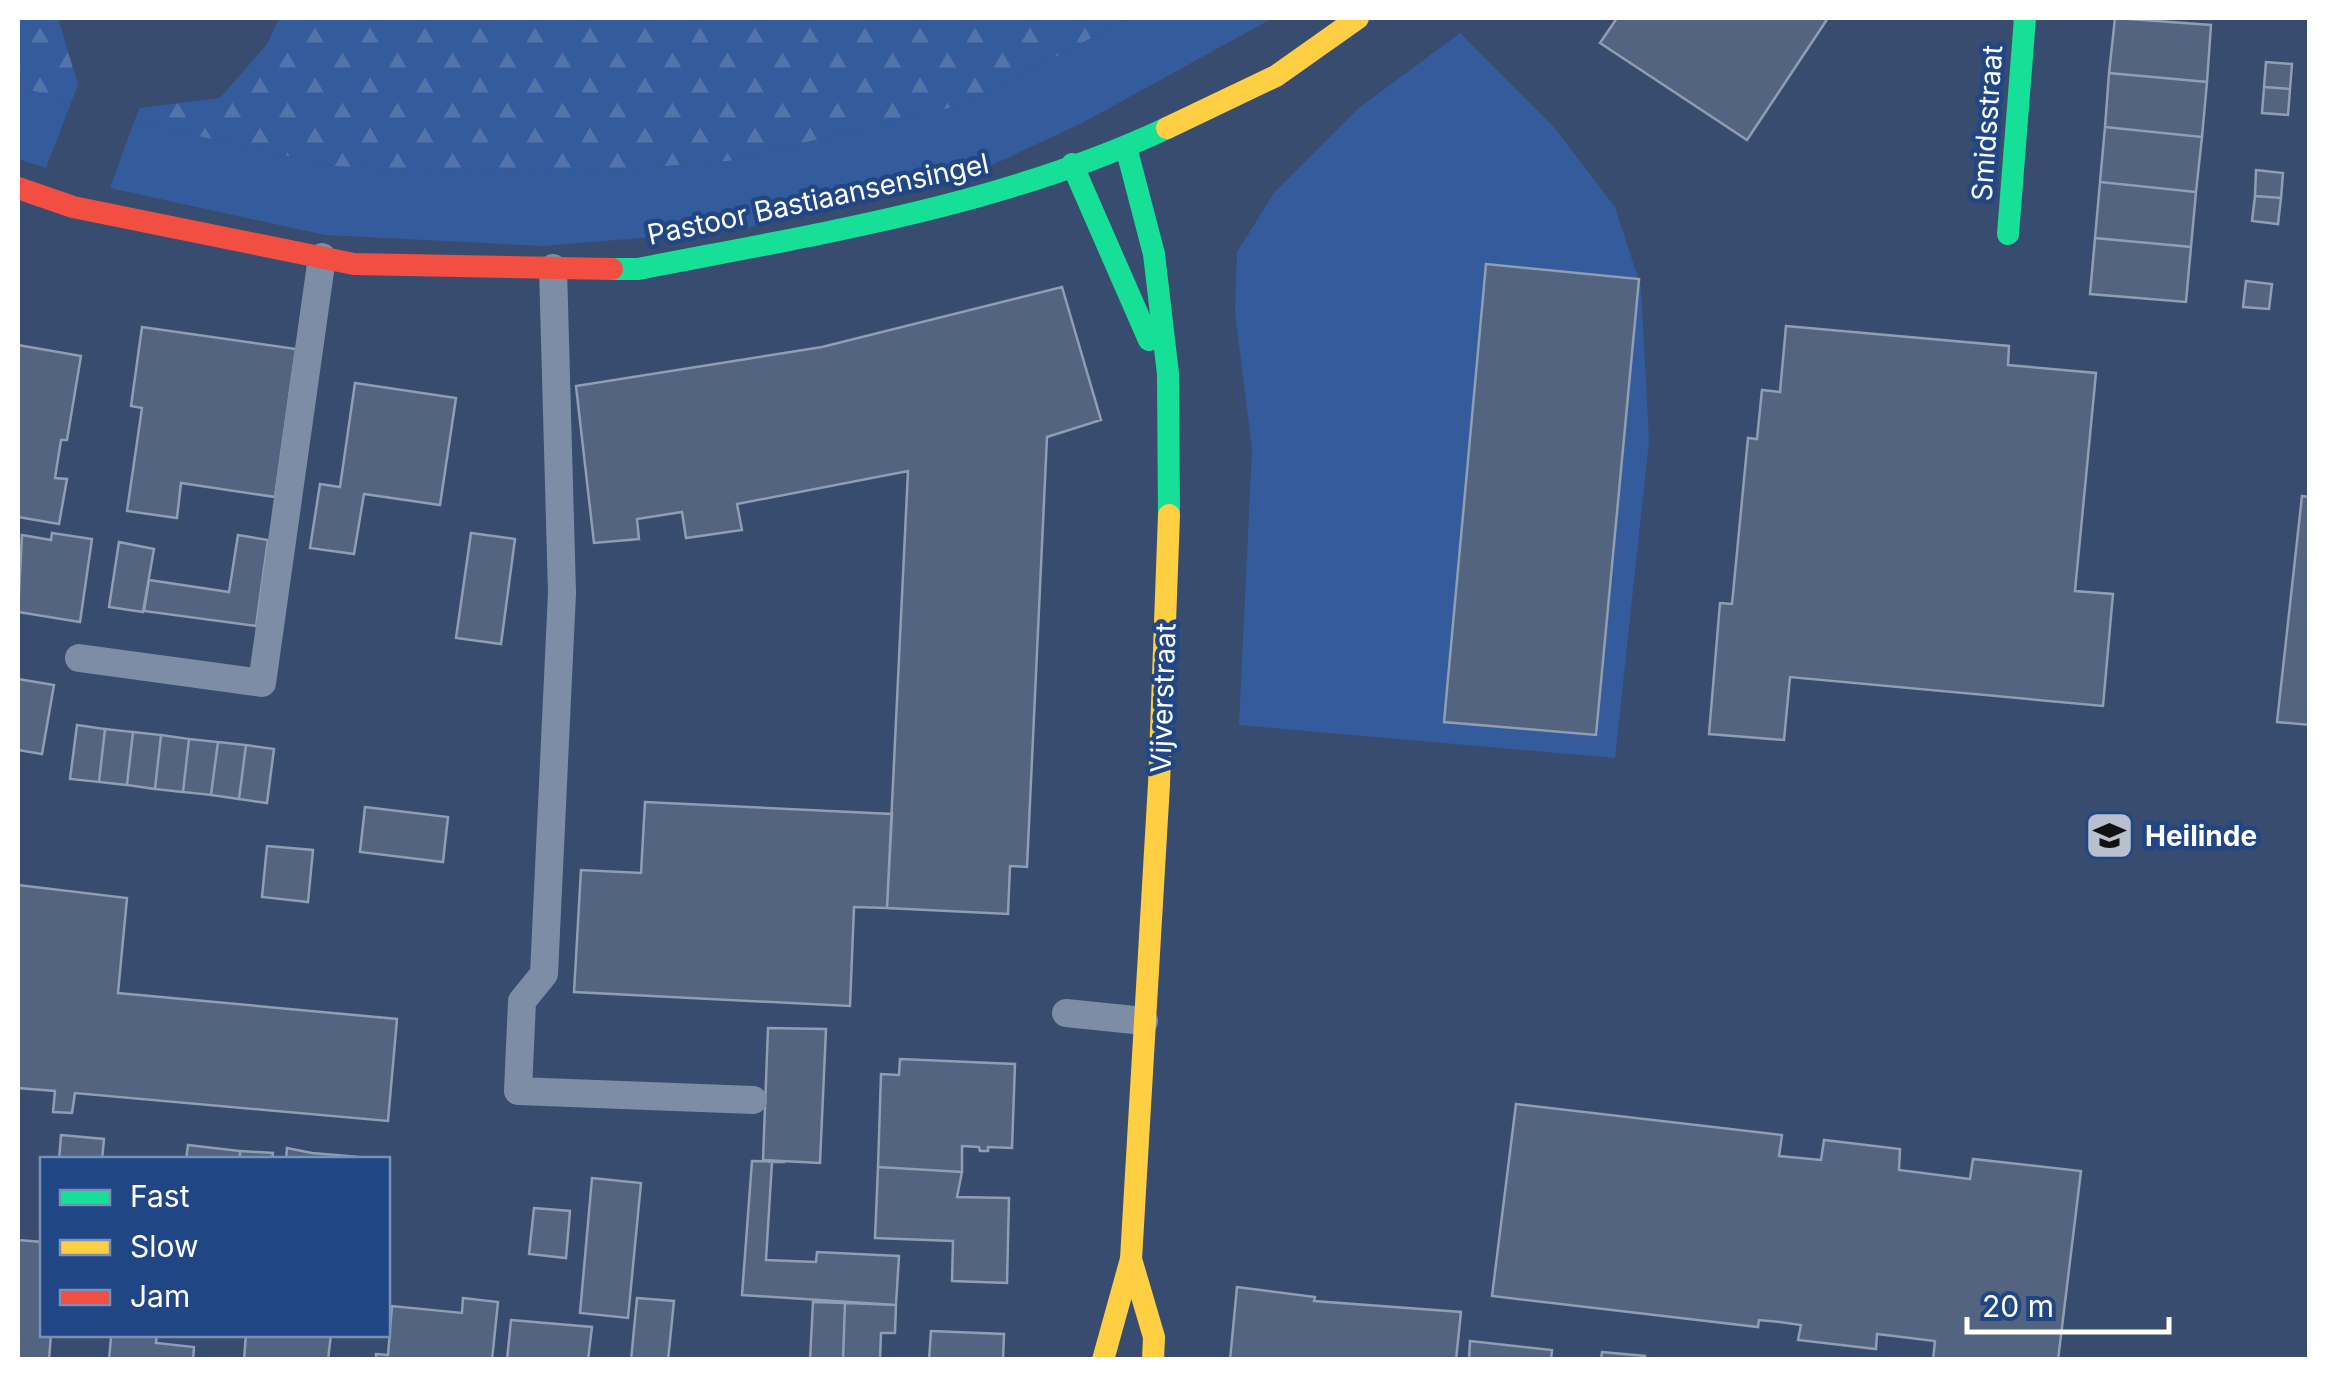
<svg xmlns="http://www.w3.org/2000/svg" width="2327" height="1377" font-family="Inter,sans-serif">
<style>
.green{fill:#345c9c}
.forest{fill:url(#forest-firs)}
.building{fill:#526480;stroke:#919db2;stroke-width:2.5}
.lines{fill:none;stroke-linecap:round;stroke-linejoin:round}
.lane{stroke:#7d8da5;stroke-width:28}
.fast{stroke:#16e098;stroke-width:22}
.slow{stroke:#ffcf43;stroke-width:22}
.jam{stroke:#f24e42;stroke-width:22}
.labels{text-anchor:middle;stroke-width:9;stroke-linejoin:round;paint-order:stroke}
.street-label{font-size:28px;fill:#fff;stroke:#204686}
.poi-label{font-size:28px;font-weight:bold;fill:#fff;stroke:#204686;text-anchor:start}
</style>
<defs>
<pattern id="forest-firs" width="22" height="20" patternUnits="userSpaceOnUse" patternTransform="scale(2.5)"><rect width="22" height="20" fill="#345c9c"/><path d="M5 1l3.5 6h-7zM16 11l3.5 6h-7z" fill="#5274ab"/></pattern>
</defs>
<rect width="100%" height="100%" fill="#374c6f"/>
<path class="green" d="M 1130,18 L 1273,18 L 1084,122 L 975,173 L 738,230 L 543,246 L 325,235 L 110,188 L 134,122 L 334,166 L 542,176 L 728,161 L 961,105 Z
M 1460,33 L 1553,126 L 1615,207 L 1641,287 L 1649,441 L 1615,758 L 1239,725 L 1252,449 L 1235,313 L 1237,252 L 1274,193 L 1359,108 Z
M 18,86 L 71,103 L 46,168 L 18,159 Z"/>
<path class="forest" d="M 18,18 L 58,18 L 78,85 L 71,103 L 18,86 Z
M 279,18 L 1130,18 L 961,105 L 728,161 L 542,176 L 334,166 L 134,122 L 140,108 L 220,98 L 268,43 Z"/>
<path class="building" d="M 1617,18 L 1828,18 L 1747,140 L 1600,43 Z
M 2115,18 L 2211,25 L 2207,82 L 2109,73 Z
M 2266,62 L 2292,64 L 2290,89 L 2264,87 Z
M 2109,73 L 2207,82 L 2202,137 L 2105,127 Z
M 2264,87 L 2290,89 L 2288,115 L 2262,113 Z
M 2105,127 L 2202,137 L 2196,192 L 2100,182 Z
M 2256,170 L 2283,173 L 2281,198 L 2255,196 Z
M 2100,182 L 2196,192 L 2191,247 L 2095,238 Z
M 2255,196 L 2281,198 L 2278,224 L 2252,221 Z
M 2095,238 L 2191,247 L 2186,302 L 2090,294 Z
M 1486,264 L 1639,279 L 1596,735 L 1444,722 Z
M 2246,281 L 2272,284 L 2269,309 L 2243,307 Z
M 1062,287 L 1101,420 L 1047,437 L 1027,867 L 1010,866 L 1008,914 L 887,908 L 908,471 L 737,504 L 742,530 L 686,538 L 682,512 L 637,519 L 639,539 L 594,543 L 576,386 L 822,347 Z
M 1786,326 L 2009,346 L 2008,365 L 2096,373 L 2075,591 L 2113,594 L 2103,706 L 1790,677 L 1784,740 L 1709,734 L 1720,603 L 1732,604 L 1748,438 L 1757,439 L 1762,390 L 1780,392 Z
M 142,327 L 296,349 L 275,497 L 181,483 L 177,518 L 127,511 L 142,408 L 131,406 Z
M 18,345 L 81,356 L 67,440 L 61,440 L 55,478 L 67,479 L 59,524 L 18,517 Z
M 355,383 L 456,398 L 440,505 L 364,494 L 354,554 L 310,548 L 320,484 L 340,487 Z
M 2302,496 L 2310,497 L 2310,725 L 2277,722 Z
M 52,533 L 92,539 L 80,622 L 18,612 L 22,535 L 51,540 Z
M 471,533 L 515,539 L 501,644 L 456,638 Z
M 238,535 L 268,540 L 256,626 L 144,611 L 149,580 L 229,592 Z
M 119,542 L 154,549 L 143,612 L 109,607 Z
M 18,679 L 54,685 L 42,754 L 18,750 Z
M 77,725 L 105,729 L 99,782 L 70,779 Z
M 105,729 L 133,732 L 127,785 L 99,782 Z
M 133,732 L 161,735 L 155,789 L 127,785 Z
M 161,735 L 189,739 L 183,792 L 155,789 Z
M 189,739 L 218,742 L 211,795 L 183,792 Z
M 218,742 L 246,745 L 239,799 L 211,795 Z
M 246,745 L 274,749 L 267,803 L 239,799 Z
M 645,802 L 892,814 L 887,908 L 854,907 L 850,1006 L 574,992 L 581,870 L 641,873 Z
M 365,807 L 448,817 L 443,862 L 360,852 Z
M 267,846 L 313,850 L 308,902 L 262,897 Z
M 18,885 L 127,898 L 118,993 L 397,1019 L 388,1121 L 75,1093 L 72,1113 L 53,1112 L 55,1091 L 18,1088 Z
M 768,1028 L 826,1029 L 820,1163 L 763,1160 Z
M 900,1059 L 1015,1064 L 1012,1148 L 988,1147 L 988,1151 L 980,1151 L 979,1147 L 962,1146 L 962,1172 L 878,1167 L 881,1074 L 899,1075 Z
M 1516,1104 L 1782,1135 L 1779,1156 L 1821,1160 L 1824,1140 L 1900,1149 L 1899,1170 L 1970,1179 L 1973,1159 L 2081,1171 L 2058,1360 L 1933,1360 L 1935,1341 L 1877,1334 L 1876,1349 L 1798,1340 L 1801,1325 L 1780,1322 L 1759,1320 L 1758,1327 L 1492,1296 Z
M 61,1135 L 104,1139 L 102,1160 L 59,1160 Z
M 188,1145 L 240,1151 L 240,1160 L 186,1160 Z
M 287,1148 L 312,1153 L 359,1157 L 286,1160 Z
M 240,1151 L 273,1153 L 272,1160 L 240,1160 Z
M 752,1161 L 785,1162 L 772,1162 L 766,1260 L 816,1262 L 817,1252 L 899,1256 L 896,1305 L 742,1295 Z
M 878,1167 L 962,1172 L 957,1197 L 1009,1198 L 1007,1283 L 952,1281 L 953,1241 L 875,1238 Z
M 592,1178 L 641,1183 L 628,1318 L 580,1313 Z
M 534,1208 L 570,1211 L 566,1258 L 529,1254 Z
M 18,1240 L 42,1242 L 42,1334 L 51,1334 L 49,1360 L 18,1360 Z
M 1237,1287 L 1315,1297 L 1314,1301 L 1461,1312 L 1456,1360 L 1230,1360 Z
M 463,1298 L 498,1302 L 492,1360 L 376,1360 L 376,1354 L 388,1355 L 392,1306 L 462,1313 Z
M 637,1298 L 674,1301 L 668,1360 L 631,1360 Z
M 813,1302 L 845,1303 L 843,1360 L 810,1360 Z
M 845,1303 L 896,1305 L 895,1333 L 881,1333 L 880,1360 L 843,1360 Z
M 511,1320 L 592,1327 L 588,1360 L 507,1360 Z
M 931,1331 L 1004,1334 L 1003,1360 L 929,1360 Z
M 89,1334 L 157,1334 L 156,1343 L 194,1347 L 193,1360 L 109,1360 L 111,1337 Z
M 246,1334 L 331,1334 L 328,1360 L 244,1360 Z
M 1470,1341 L 1552,1350 L 1551,1360 L 1469,1360 Z
M 1602,1352 L 1645,1356 L 1645,1360 L 1601,1360 Z"/>
<g class="lines">
<path class="lane" d="M 553,268 L 562,593 L 544,974 L 522,1001 L 518,1091 L 753,1100
M 79,658 L 262,683 L 322,257
M 1066,1013 L 1144,1021"/>
<path class="fast" d="M 1126,147 L 1154,254 L 1168,374 L 1169,515
M 1072,164 L 1149,340
M 2008,234 L 2025,18
M 612,269 L 638,269 C 817,234 1001,206 1167,128"/>
<path class="slow" d="M 1167,128 L 1276,76 L 1358,18
M 1131,1259 L 1154,1337 L 1153,1360
M 1103,1360 L 1131,1259 L 1159,784 L 1169,515"/>
<path class="jam" d="M 18,188 L 73,207 L 354,264 L 612,269"/>
</g>
<defs>
<symbol id="school-square" viewBox="-11 -11 22 22"><rect x="-9" y="-9" width="18" height="18" rx="4" fill="#b9c0cd" stroke="#204686"/><path d="M0-5L7-2L0 1L-7-2ZM-4 1L0 2.5L4 1V4Q0 6-4 4Z" fill="#111"/></symbol>
</defs>
<g fill-rule="evenodd">
<use href="#school-square" x="2082" y="808" width="55" height="55"/>
</g>
<g class="labels">
<g class="street-label">
<text transform="translate(1987 123) rotate(-86)" y="10">Smidsstraat</text>
<text transform="translate(818 199) rotate(-12)" y="10">Pastoor Bastiaansensingel</text>
<text transform="translate(1163 698) rotate(-88)" y="10">Vijverstraat</text>
</g>
<g class="poi-label">
<text x="2145" y="846">Heilinde</text>
</g>
</g>
<rect width="2327" height="1377" fill="none" stroke="#ffffff" stroke-width="40"/>
<rect x="40" y="1157" width="350" height="180" fill="#204686" stroke="#7990b6" stroke-width="2.5"/>
<rect x="60" y="1190" width="50" height="15" fill="#16e098" stroke="#7990b6" stroke-width="2.5"/>
<text x="130" y="1207" font-size="30" fill="#ffffff">Fast</text>
<rect x="60" y="1240" width="50" height="15" fill="#ffcf43" stroke="#7990b6" stroke-width="2.5"/>
<text x="130" y="1257" font-size="30" fill="#ffffff">Slow</text>
<rect x="60" y="1290" width="50" height="15" fill="#f24e42" stroke="#7990b6" stroke-width="2.5"/>
<text x="130" y="1307" font-size="30" fill="#ffffff">Jam</text>
<path d="M1967 1317v15h202v-15" fill="none" stroke="#ffffff" stroke-width="5"/>
<text x="1982" y="1317" font-size="30" fill="#ffffff" stroke="#204686" stroke-width="8" paint-order="stroke">20 m</text>
</svg>
